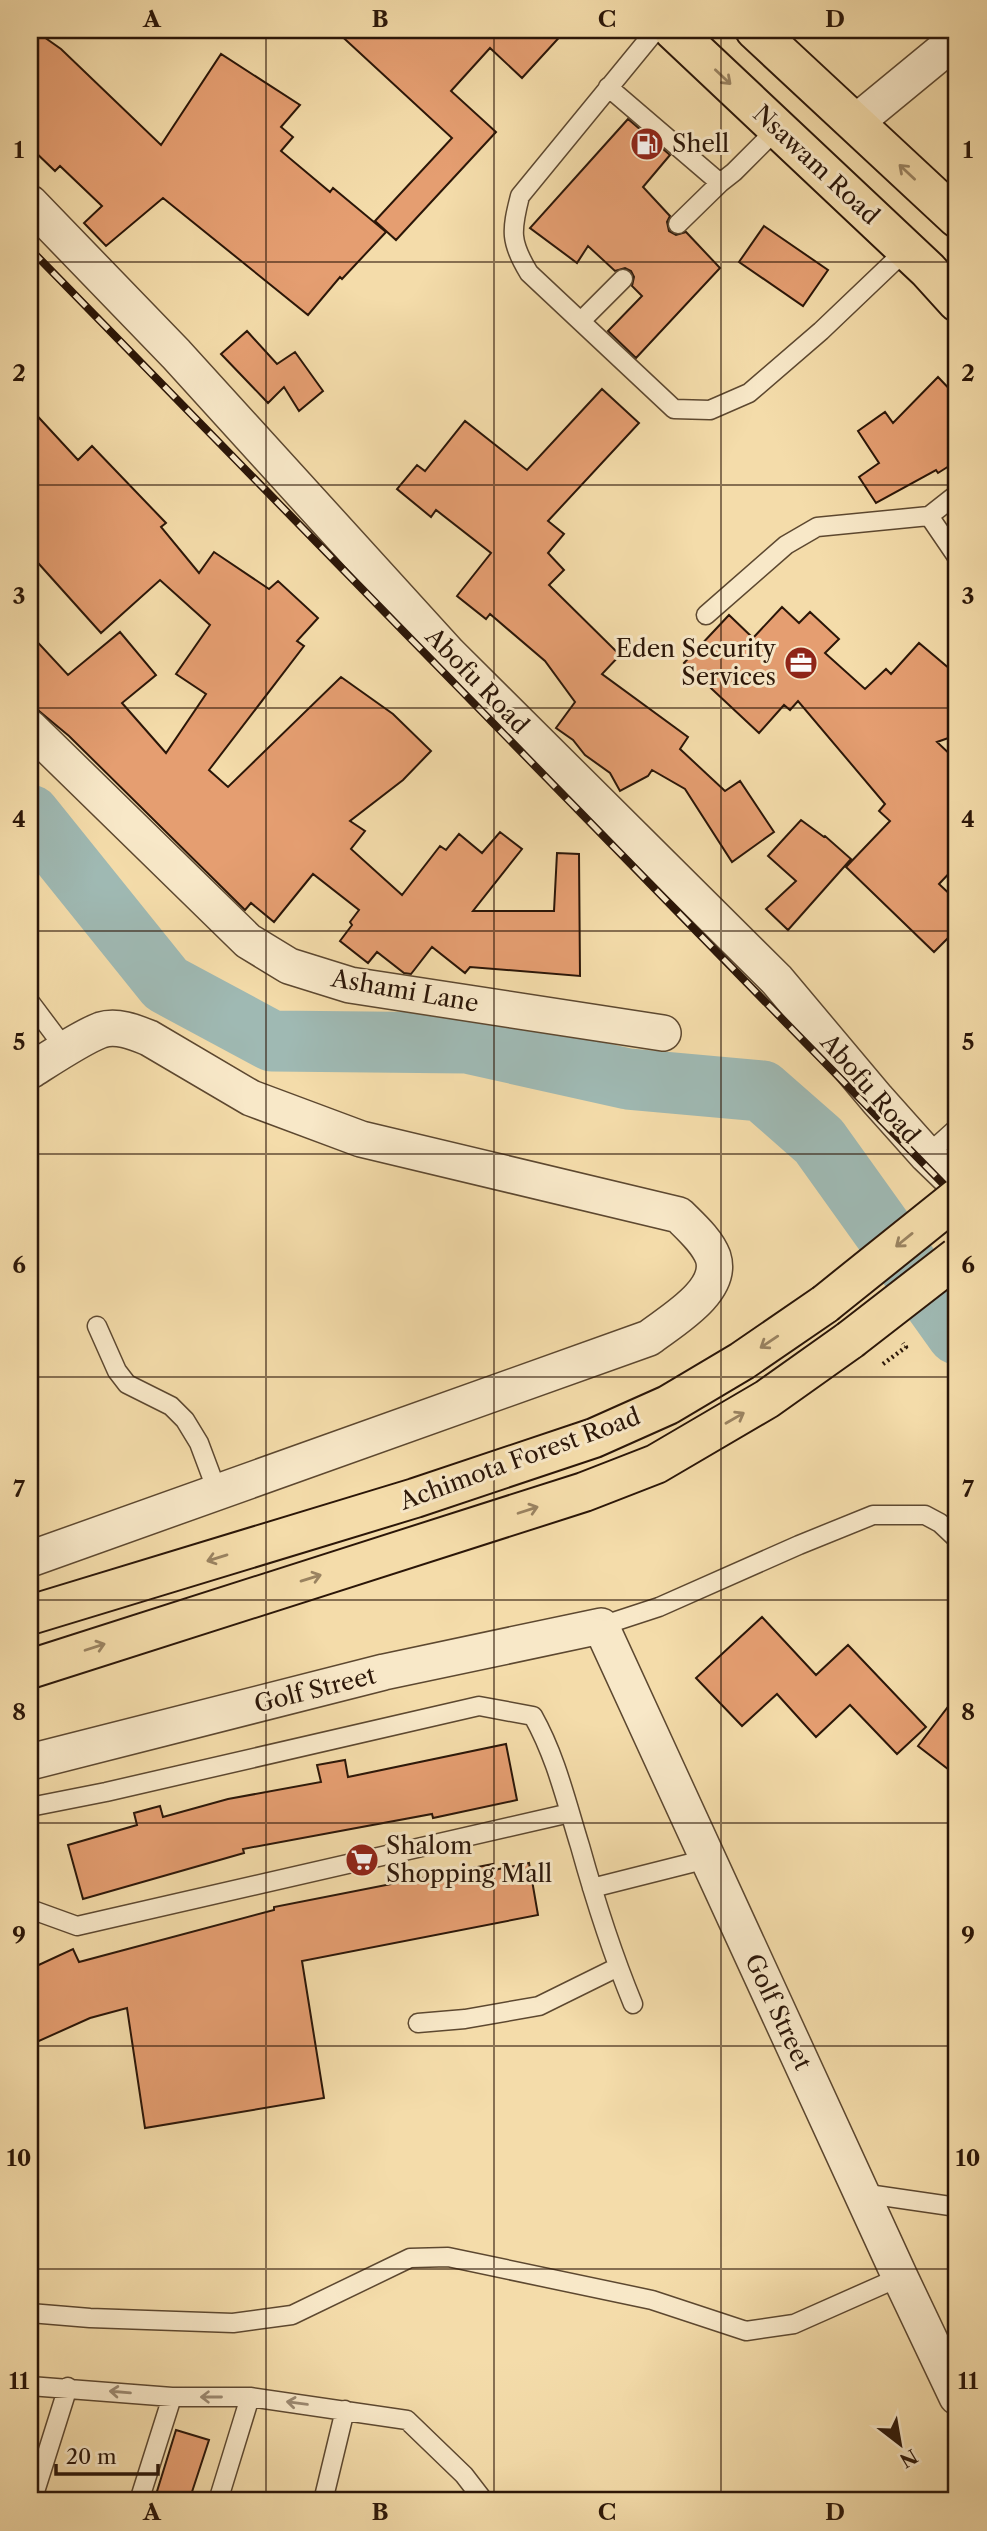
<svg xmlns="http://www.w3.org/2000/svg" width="987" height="2531" font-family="'Libre Caslon Text',serif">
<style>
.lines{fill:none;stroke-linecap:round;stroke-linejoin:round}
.river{stroke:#9fb9b3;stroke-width:61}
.building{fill:#e59e71;stroke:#2b1608;stroke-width:2}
.service-casing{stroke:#5d4830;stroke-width:21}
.minor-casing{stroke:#5d4830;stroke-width:38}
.primary-casing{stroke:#2b1608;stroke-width:42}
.trunk-casing{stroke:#2b1608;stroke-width:42}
.path{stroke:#2b1608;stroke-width:4.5;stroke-dasharray:2 3.5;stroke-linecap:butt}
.service{stroke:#f8e8c8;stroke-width:18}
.minor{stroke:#f8e8c8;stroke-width:35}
.primary{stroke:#f4dcaa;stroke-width:38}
.trunk{stroke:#f4dcaa;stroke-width:38}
.rail-casing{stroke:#2b1608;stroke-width:8}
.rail{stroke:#f8e8c8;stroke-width:5;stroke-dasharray:16;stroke-linecap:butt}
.primary-bridge-casing{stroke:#2b1608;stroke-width:42;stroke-linecap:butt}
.primary-bridge{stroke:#f4dcaa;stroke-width:38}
.oneway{stroke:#9a8361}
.oneway2{stroke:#9c8a72}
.grid{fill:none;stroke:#2b1608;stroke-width:2;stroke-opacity:0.55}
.labels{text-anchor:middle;stroke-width:6;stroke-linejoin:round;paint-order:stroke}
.poi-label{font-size:24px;fill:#2b1608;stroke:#f8e8c8;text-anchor:start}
.street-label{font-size:24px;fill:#2b1608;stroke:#f8e8c8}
.neatline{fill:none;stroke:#2b1608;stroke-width:2.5}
.grid-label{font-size:23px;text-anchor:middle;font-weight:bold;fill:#2b1608}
</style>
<rect width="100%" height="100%" fill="#f4dcaa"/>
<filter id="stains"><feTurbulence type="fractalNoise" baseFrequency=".00286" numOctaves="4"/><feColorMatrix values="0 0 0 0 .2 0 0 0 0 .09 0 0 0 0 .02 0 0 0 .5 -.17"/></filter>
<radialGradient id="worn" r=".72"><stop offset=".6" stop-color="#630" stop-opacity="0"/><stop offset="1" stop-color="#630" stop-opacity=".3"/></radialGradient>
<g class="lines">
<path class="river" d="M 30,815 L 166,984 L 272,1041 L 467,1043 L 628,1079 L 762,1091 L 819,1141 L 957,1334"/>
</g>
<path class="building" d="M 30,30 L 34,30 L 61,49 L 161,145 L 221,54 L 300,105 L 281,127 L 293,137 L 281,151 L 330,192 L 333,188 L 386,232 L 342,279 L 340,277 L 308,315 L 163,198 L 106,246 L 84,223 L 102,206 L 60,166 L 55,171 L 30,147 Z
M 335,30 L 566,30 L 522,78 L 490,48 L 451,91 L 496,132 L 396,240 L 375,221 L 452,138 Z
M 628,119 L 670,155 L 643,187 L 670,216 L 667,222 L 669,231 L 676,235 L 686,232 L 720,268 L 636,358 L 608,331 L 642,296 L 632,286 L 634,277 L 631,271 L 625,268 L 615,271 L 588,246 L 577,263 L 530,228 Z
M 764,226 L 828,270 L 803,306 L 739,262 Z
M 247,331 L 277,364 L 295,352 L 323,391 L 299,411 L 284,387 L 268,403 L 221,354 Z
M 938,377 L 957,397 L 957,461 L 938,473 L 936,470 L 876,503 L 859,477 L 879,463 L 858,431 L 885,412 L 893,423 Z
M 602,389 L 639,423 L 548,521 L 564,534 L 548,553 L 564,570 L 549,585 L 620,655 L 602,674 L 688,737 L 680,749 L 725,791 L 740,781 L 774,832 L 732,862 L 685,789 L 652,770 L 648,776 L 620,791 L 610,773 L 585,755 L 573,740 L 556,728 L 575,702 L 545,661 L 490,614 L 486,619 L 457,596 L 491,553 L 436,510 L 431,517 L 397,489 L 417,465 L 425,471 L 465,421 L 527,470 Z
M 30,408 L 78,460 L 92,446 L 166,523 L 161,527 L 199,573 L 214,552 L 269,589 L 278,581 L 318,618 L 297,641 L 304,646 L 209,770 L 228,787 L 341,677 L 393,714 L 431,751 L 403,780 L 350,821 L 365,831 L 351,849 L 402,895 L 440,846 L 446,850 L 459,834 L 482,853 L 500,832 L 522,849 L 473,911 L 554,911 L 557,853 L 579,854 L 580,976 L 470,967 L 465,973 L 432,947 L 411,974 L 404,973 L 377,952 L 368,963 L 340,941 L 352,925 L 350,922 L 359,910 L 313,874 L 274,922 L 251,903 L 245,910 L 69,736 L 39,711 L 30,699 L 30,634 L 68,675 L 120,632 L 156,675 L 122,703 L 166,753 L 206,694 L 176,674 L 210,625 L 160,580 L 101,633 L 30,554 Z
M 782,607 L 799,623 L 810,612 L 839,639 L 825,653 L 865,689 L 886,669 L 891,674 L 919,643 L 957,675 L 957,735 L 937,742 L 957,761 L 957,865 L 939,884 L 957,901 L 957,929 L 934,952 L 846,867 L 890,821 L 879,811 L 885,804 L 798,701 L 790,710 L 784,705 L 759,733 L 684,663 L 729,615 L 753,638 Z
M 801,820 L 824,837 L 825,836 L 851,859 L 788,930 L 766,909 L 796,881 L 768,856 Z
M 762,1617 L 816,1675 L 848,1645 L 926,1727 L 897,1754 L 850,1705 L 816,1737 L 777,1694 L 742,1726 L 696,1678 Z
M 957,1695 L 957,1776 L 918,1746 Z
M 506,1744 L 517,1800 L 433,1818 L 432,1814 L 243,1849 L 244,1853 L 83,1899 L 68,1845 L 137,1825 L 134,1813 L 160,1806 L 163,1817 L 228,1799 L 321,1782 L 317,1765 L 345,1760 L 348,1777 Z
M 529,1863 L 538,1915 L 302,1961 L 324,2098 L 145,2128 L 127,2008 L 90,2018 L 30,2045 L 30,1969 L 73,1949 L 79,1962 L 274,1910 L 274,1907 L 493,1864 L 494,1870 Z
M 176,2430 L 209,2440 L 189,2501 L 154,2501 Z"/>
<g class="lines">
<defs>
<path id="service" d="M 656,30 L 520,196 C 511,231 510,242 529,273 L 674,409 L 710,410 L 749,393 L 821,331 L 906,250
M 608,87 L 720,183 L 734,172 L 778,128
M 678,224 L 720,183
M 581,321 L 623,279
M 957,494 L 929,516 L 957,557
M 706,615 L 786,545 L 817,527 L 929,516
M 30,1002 L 66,1050
M 927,1155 L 957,1128
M 97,1326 L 117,1371 L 127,1384 L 171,1406 L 185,1420 L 199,1443 L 217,1491
M 601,1626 L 659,1607 L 799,1545 L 873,1515 L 925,1515 L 940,1523 L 957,1539
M 30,1807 L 106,1792 L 479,1706 L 533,1716 C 556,1757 566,1801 580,1846 C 595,1900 612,1953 633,2004
M 592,1888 L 707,1859
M 30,1909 L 77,1926 L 570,1813
M 418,2023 L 465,2019 L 539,2006 L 618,1967
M 861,2193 L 957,2207
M 30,2313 L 90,2318 L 233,2323 L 292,2315 L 410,2258 L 448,2257 L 652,2300 L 746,2331 L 794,2324 L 900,2277
M 30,2386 L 172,2397 L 250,2397 L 407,2420 L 464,2475 L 484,2501
M 32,2501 L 68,2387
M 139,2501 L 172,2397
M 218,2501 L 250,2397
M 323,2501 L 345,2410"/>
<path id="minor" d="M 855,123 L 957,39
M 30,203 L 176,354 L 449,654 L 777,980 L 877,1099 L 927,1155 L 957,1184
M 30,728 L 248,941 L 289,966 L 350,985 L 663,1033
M 30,1071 C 49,1059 82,1037 101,1030 C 117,1025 134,1032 149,1038 L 251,1098 L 361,1139 L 679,1215 C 691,1227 707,1241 713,1257 C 724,1291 671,1321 649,1338 L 30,1559
M 30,1762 L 384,1672 L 601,1626 L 900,2277 L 957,2397"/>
<path id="primary" d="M 30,1615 L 415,1498 L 594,1438 L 668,1405 L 742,1361 L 825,1304
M 30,1669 L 584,1492 L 656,1464 L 767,1399 L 850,1340"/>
<path id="trunk" d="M 673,30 L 928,270 L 957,302
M 755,30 L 957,218"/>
</defs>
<use href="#service" class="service-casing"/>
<use href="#minor" class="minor-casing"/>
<use href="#primary" class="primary-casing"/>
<use href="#trunk" class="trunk-casing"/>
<path class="path" d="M 883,1364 L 906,1347 L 903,1343"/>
<use href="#service" class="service"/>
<use href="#minor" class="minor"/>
<use href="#primary" class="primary"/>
<use href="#trunk" class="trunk"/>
<defs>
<path id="rail" d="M 30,249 L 957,1198"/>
</defs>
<use href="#rail" class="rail-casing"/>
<use href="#rail" class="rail"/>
<defs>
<path id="primary-bridge" d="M 825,1304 L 957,1198
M 850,1340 L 957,1257"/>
</defs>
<use href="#primary-bridge" class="primary-bridge-casing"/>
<use href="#primary-bridge" class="primary-bridge"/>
</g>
<defs><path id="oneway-shaft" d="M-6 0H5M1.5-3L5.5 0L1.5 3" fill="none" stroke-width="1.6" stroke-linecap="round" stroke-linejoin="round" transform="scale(1.75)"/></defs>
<g class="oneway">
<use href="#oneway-shaft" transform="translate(723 77) rotate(43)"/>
<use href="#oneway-shaft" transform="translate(907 172) rotate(-137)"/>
<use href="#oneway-shaft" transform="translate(904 1240) rotate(141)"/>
<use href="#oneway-shaft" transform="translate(769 1342) rotate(146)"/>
<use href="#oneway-shaft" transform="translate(735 1418) rotate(-30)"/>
<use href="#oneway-shaft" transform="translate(528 1510) rotate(-18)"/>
<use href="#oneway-shaft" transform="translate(217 1558) rotate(163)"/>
<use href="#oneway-shaft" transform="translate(311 1578) rotate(-17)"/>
<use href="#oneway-shaft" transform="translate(95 1647) rotate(-18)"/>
</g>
<g class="oneway2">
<use href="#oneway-shaft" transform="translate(120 2392) rotate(-175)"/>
<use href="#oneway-shaft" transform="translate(211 2397) rotate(-180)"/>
<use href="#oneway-shaft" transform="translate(297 2403) rotate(-172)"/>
</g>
<path class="grid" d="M 266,30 L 266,2501M 494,30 L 494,2501M 721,30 L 721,2501M 30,262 L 957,262M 30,485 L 957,485M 30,708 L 957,708M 30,931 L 957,931M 30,1154 L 957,1154M 30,1377 L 957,1377M 30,1600 L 957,1600M 30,1823 L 957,1823M 30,2046 L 957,2046M 30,2269 L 957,2269"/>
<defs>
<symbol id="fuel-disc" viewBox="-11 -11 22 22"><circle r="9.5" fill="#8f2418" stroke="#f8e8c8"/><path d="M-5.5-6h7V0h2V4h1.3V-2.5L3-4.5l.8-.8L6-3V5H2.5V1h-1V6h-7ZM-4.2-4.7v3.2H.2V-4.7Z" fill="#fff"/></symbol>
<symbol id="office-disc" viewBox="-11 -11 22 22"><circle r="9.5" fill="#8f2418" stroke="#f8e8c8"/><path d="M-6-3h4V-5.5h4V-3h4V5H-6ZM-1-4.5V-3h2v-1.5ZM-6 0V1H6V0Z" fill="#fff"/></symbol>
<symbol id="supermarket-disc" viewBox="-11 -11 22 22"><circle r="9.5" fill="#8f2418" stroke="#f8e8c8"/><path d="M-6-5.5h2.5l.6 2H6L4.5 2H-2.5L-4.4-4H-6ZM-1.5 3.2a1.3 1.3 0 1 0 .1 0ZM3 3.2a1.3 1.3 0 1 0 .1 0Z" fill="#fff"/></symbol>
</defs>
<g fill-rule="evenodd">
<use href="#fuel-disc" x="628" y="125" width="38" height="38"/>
<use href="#office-disc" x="782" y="644" width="38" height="38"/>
<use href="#supermarket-disc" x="343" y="1841" width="38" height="38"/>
</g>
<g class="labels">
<g class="poi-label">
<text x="672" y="152">Shell</text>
<text x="776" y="657" text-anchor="end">Eden Security<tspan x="776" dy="28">Services</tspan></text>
<text x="386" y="1854">Shalom<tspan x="386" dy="28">Shopping Mall</tspan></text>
</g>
<g class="street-label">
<text transform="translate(816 165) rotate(43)" y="8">Nsawam Road</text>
<text transform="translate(477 681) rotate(46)" y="8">Abofu Road</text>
<text transform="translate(405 991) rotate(10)" y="8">Ashami Lane</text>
<text transform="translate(870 1089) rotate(49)" y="8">Abofu Road</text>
<text transform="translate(520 1459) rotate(-20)" y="8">Achimota Forest Road</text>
<text transform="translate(315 1690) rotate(-14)" y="8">Golf Street</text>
<text transform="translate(778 2012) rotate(65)" y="8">Golf Street</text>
</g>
</g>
<rect width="987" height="2531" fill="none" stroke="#f4dcaa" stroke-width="77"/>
<g transform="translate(900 2444) rotate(149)" stroke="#f8e8c8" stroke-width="5" paint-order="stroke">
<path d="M0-5L12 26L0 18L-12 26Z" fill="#2b1608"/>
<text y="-10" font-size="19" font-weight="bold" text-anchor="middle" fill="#2b1608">N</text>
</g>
<path d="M56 2464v10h102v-10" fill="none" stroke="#2b1608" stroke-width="3.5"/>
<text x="66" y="2464" font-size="21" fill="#2b1608" stroke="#f8e8c8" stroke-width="5" paint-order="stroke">20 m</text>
<rect x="38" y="38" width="910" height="2454" class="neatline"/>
<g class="grid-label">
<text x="152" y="27">A</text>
<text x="380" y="27">B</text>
<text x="607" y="27">C</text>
<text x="835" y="27">D</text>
<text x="19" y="158">1</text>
<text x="968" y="158">1</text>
<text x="19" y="381">2</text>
<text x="968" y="381">2</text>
<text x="19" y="604">3</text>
<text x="968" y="604">3</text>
<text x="19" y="827">4</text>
<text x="968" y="827">4</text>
<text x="19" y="1050">5</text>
<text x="968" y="1050">5</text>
<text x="19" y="1273">6</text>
<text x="968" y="1273">6</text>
<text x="19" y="1497">7</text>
<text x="968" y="1497">7</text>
<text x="19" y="1720">8</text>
<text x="968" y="1720">8</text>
<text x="19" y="1943">9</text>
<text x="968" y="1943">9</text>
<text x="19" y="2166">10</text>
<text x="968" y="2166">10</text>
<text x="19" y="2389">11</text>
<text x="968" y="2389">11</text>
<text x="152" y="2520">A</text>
<text x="380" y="2520">B</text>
<text x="607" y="2520">C</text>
<text x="835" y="2520">D</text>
</g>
<rect width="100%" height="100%" filter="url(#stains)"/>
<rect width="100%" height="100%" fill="url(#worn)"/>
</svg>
